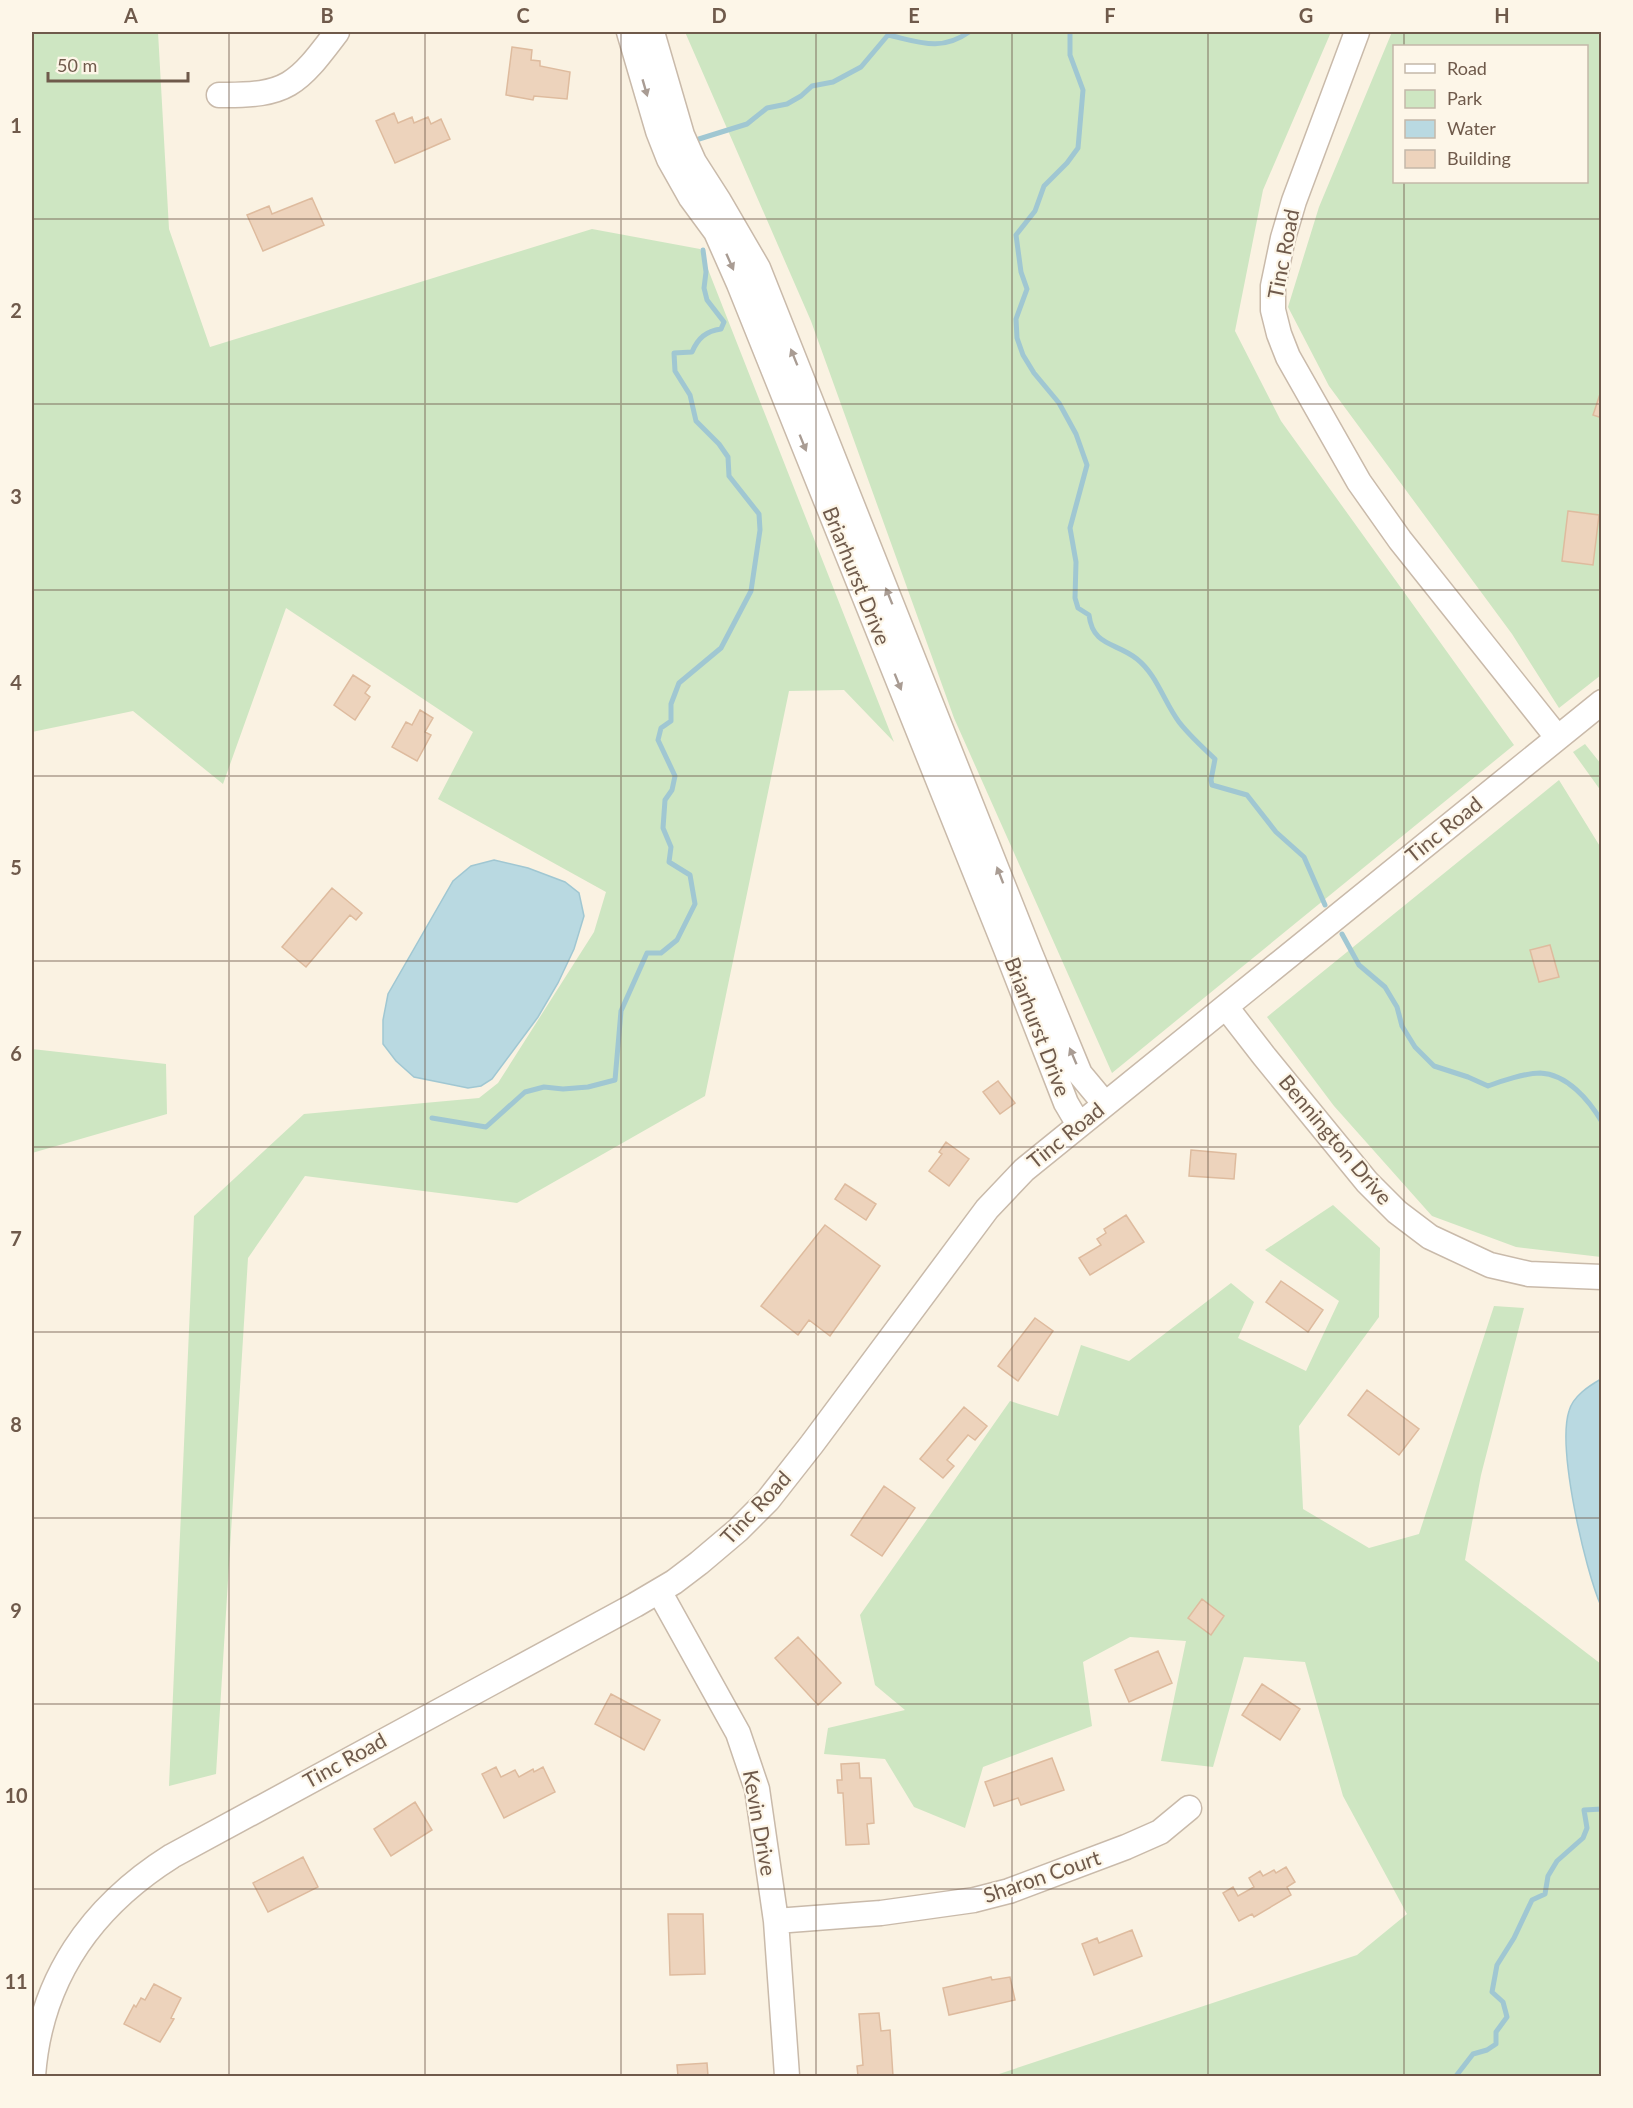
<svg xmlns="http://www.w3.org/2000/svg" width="1633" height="2108" font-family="Lato,sans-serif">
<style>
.green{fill:#cee6c2;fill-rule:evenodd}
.water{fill:#b9d9e1;stroke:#a0c7d2;stroke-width:1.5}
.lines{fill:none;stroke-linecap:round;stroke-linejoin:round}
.stream{stroke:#a0c7d2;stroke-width:5}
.building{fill:#edd3bc;stroke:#debb9e;stroke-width:1.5}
.minor-casing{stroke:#c9baaa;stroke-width:27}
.minor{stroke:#fff;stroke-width:24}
.oneway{fill:#a99c93}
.grid{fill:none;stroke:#6f5a4b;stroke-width:1.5;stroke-opacity:0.55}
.labels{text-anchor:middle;stroke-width:4.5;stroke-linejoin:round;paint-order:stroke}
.street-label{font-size:21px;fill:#6f5a4b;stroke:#fdf6e8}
.neatline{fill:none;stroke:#6f5a4b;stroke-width:2}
.grid-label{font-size:20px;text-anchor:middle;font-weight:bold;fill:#6f5a4b}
</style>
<rect width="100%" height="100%" fill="#faf2e2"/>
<path class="green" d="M 32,32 L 158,32 L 169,229 L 210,347 L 592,229 L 700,249 L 894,742 L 844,690 L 789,691 L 705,1096 L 517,1203 L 305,1176 L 248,1258 L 216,1774 L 169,1786 L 194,1216 L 304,1114 L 479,1098 L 498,1083 L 594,932 L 606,892 L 438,799 L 473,732 L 286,608 L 223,784 L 133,711 L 32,732 Z
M 685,32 L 1331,32 L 1263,190 L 1235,331 L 1281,421 L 1514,745 L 1112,1073 L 954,718 L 811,321 Z
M 1392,32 L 1601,32 L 1601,675 L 1559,708 L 1512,634 L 1329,386 L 1288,307 L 1319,207 ZM 1394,46 L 1586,46 L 1586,182 L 1394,182 Z
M 1585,744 L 1601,764 L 1601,791 L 1573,752 Z
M 1559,780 L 1601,848 L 1601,1257 L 1516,1247 L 1432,1216 L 1334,1106 L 1267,1017 Z
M 32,1049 L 166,1064 L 167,1114 L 32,1153 Z
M 1333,1205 L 1380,1248 L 1379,1317 L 1299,1426 L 1303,1509 L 1369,1548 L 1419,1534 L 1494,1306 L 1524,1308 L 1481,1475 L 1465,1560 L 1601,1664 L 1601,2076 L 993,2076 L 1357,1955 L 1407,1914 L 1343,1796 L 1305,1662 L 1244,1657 L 1213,1767 L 1161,1761 L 1186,1641 L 1130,1637 L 1083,1662 L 1092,1726 L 983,1767 L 965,1828 L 914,1807 L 885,1759 L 824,1754 L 828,1728 L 905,1710 L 875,1685 L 860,1615 L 1010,1401 L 1058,1416 L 1081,1345 L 1129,1361 L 1231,1283 L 1254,1302 L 1238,1338 L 1306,1371 L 1339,1301 L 1265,1250 Z"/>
<path class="water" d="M 494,860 L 528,868 L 565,882 L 579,893 L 584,916 L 574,949 L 558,983 L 538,1017 L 492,1079 L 481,1086 L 468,1088 L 414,1077 L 396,1061 L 383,1044 L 383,1020 L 388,994 L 453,881 L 471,866 Z
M 1601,1379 L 1601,1606 C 1585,1570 1557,1448 1569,1411 C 1573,1396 1589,1386 1601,1379 Z"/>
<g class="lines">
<path class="stream" d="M 1070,32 L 1070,55 L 1083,90 L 1078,148 L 1067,163 L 1044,186 L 1035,211 L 1016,235 L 1021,272 L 1027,289 L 1016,319 L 1017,338 L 1023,355 L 1034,373 L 1059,403 L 1076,434 L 1087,465 L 1070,528 L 1076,562 L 1075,598 L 1078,608 L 1089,615 C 1093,647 1116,642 1137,659 C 1157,675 1164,702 1179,722 C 1189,735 1202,747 1215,759 L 1211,780 L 1212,785 L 1247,795 L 1276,832 L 1304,857 L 1325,905
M 699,139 L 747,124 L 767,108 L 787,104 L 801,96 L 812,86 L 833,82 L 861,67 L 888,35 C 919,42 941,52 969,32
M 1342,934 L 1359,965 L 1385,987 L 1397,1007 L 1402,1026 L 1415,1047 L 1434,1066 L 1468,1077 L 1488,1086 C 1501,1081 1526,1073 1540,1073 C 1567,1074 1589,1100 1602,1122
M 432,1118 L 486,1127 L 525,1092 L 544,1087 L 563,1089 L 588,1087 L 615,1080 L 621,1011 L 647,953 L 661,953 L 677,940 L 695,904 L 690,875 L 669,862 L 671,847 L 663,828 L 665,800 L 672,790 L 675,776 L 658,740 L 661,728 L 671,721 L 671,704 L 679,683 L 721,648 L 751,591 L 760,530 L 759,514 L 729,476 L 728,457 L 719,444 L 696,421 L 690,395 L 675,371 L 674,353 L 692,352 C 698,338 706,331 721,329 L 724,322 L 707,300 L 704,288 L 706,272 L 703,250
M 1456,2076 L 1473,2054 L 1487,2050 L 1496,2044 L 1496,2032 L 1507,2017 L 1503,2002 L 1492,1992 L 1497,1965 L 1514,1938 L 1532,1900 L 1545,1894 L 1548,1876 L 1557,1861 L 1583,1838 L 1587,1828 L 1584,1810 L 1602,1809"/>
</g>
<path class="building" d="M 512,47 L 532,50 L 531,60 L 540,61 L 540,66 L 570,72 L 567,99 L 534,96 L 533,100 L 506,95 Z
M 394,113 L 398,123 L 412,117 L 414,123 L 428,117 L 431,124 L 441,119 L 450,139 L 395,163 L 376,121 Z
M 312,198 L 324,225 L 263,251 L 247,215 L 269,206 L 272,214 Z
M 1602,388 L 1602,418 L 1593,415 Z
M 1568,511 L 1599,515 L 1593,565 L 1562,561 Z
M 353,675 L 370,686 L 365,693 L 370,697 L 355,720 L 334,705 Z
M 420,710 L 433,718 L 425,732 L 431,735 L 417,761 L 392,747 L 406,722 L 412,725 Z
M 332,888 L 362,913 L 356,920 L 350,915 L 306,967 L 282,947 Z
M 1550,945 L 1559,977 L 1539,982 L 1530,950 Z
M 998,1081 L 1015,1103 L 1000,1114 L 983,1092 Z
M 946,1142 L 969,1159 L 949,1186 L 929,1171 L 942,1154 L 939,1152 Z
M 1191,1150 L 1236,1154 L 1234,1179 L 1189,1176 Z
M 845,1184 L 876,1204 L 866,1220 L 835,1199 Z
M 1126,1215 L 1144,1242 L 1090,1275 L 1079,1258 L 1101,1245 L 1097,1239 L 1106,1233 L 1104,1229 Z
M 825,1225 L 880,1266 L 830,1336 L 809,1320 L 798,1335 L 761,1306 Z
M 1281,1281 L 1323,1310 L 1308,1332 L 1266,1302 Z
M 1035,1318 L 1053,1331 L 1018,1381 L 998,1366 Z
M 1367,1390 L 1419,1429 L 1399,1455 L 1348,1415 Z
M 964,1407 L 987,1426 L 975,1440 L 968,1435 L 947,1460 L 954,1466 L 943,1478 L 920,1459 Z
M 884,1486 L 915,1508 L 882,1556 L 851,1535 Z
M 1202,1599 L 1224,1616 L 1211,1635 L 1188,1618 Z
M 798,1637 L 841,1683 L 818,1705 L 775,1658 Z
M 1158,1651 L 1172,1683 L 1129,1702 L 1115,1670 Z
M 1262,1684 L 1300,1709 L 1280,1740 L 1242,1715 Z
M 611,1694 L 660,1720 L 644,1750 L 595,1724 Z
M 1052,1758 L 1064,1790 L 1021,1805 L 1018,1798 L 994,1806 L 985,1782 Z
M 859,1763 L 860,1778 L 871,1778 L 874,1823 L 867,1824 L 869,1844 L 846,1845 L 843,1793 L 838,1793 L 837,1780 L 842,1780 L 841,1764 Z
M 496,1767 L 501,1777 L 515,1770 L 519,1777 L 533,1769 L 534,1772 L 543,1767 L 555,1792 L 504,1818 L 482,1774 Z
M 415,1802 L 432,1830 L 391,1856 L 374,1829 Z
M 303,1857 L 318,1887 L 268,1912 L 253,1883 Z
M 1286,1867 L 1295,1882 L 1287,1887 L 1291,1895 L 1254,1917 L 1252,1914 L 1239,1921 L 1223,1893 L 1233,1887 L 1238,1896 L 1254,1887 L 1249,1878 L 1260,1871 L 1263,1876 L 1274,1870 L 1276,1873 Z
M 668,1914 L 703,1914 L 705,1974 L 670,1975 Z
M 1132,1930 L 1142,1956 L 1094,1975 L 1082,1944 L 1097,1938 L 1099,1943 Z
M 991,1977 L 992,1980 L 1010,1977 L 1015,2000 L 949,2015 L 943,1988 Z
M 154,1984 L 181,1998 L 171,2018 L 174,2019 L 160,2042 L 124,2024 L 134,2005 L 136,2007 L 141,1998 L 145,2000 Z
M 879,2013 L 881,2031 L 890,2030 L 893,2076 L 858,2076 L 857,2066 L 863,2065 L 859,2014 Z
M 707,2063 L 708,2076 L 678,2076 L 677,2065 Z"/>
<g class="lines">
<defs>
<path id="minor" d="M 629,32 L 658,131 L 669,159 L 691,198 L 716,232 L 739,284 L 1006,949 L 1066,1103 L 1079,1125
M 652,32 L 682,135 L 694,162 L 719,201 L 758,268 L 1030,953 L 1080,1074 L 1105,1104
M 1357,32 L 1294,201 L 1283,238 L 1273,286 L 1273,310 L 1279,334 L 1288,357 L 1359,482 L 1400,540 L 1557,737
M 219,95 C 288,96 297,85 337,32
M 1226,1007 L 1264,1056 L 1367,1182 L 1397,1212 L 1430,1237 L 1490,1265 L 1529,1274 L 1602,1277
M 659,1591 L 738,1733 L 757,1789 L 776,1921 L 787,2076
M 776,1921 L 881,1913 L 974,1900 L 1009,1891 L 1126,1847 L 1160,1832 L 1189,1808
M 33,2076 C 40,1980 91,1907 172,1856 L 635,1605 L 674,1582 L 699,1563 L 738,1530 L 768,1500 L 812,1444 L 987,1209 L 1024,1170 L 1602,702"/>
</defs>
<use href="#minor" class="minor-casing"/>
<use href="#minor" class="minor"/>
</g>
<defs><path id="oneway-solid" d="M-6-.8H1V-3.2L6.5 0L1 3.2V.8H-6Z" transform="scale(1.5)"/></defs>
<g class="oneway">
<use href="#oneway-solid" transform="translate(645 88) rotate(74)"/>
<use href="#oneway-solid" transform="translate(730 262) rotate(66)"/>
<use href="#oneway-solid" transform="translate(794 357) rotate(-112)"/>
<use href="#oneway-solid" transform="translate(803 443) rotate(68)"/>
<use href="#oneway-solid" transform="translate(889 596) rotate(-112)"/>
<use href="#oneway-solid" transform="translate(898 682) rotate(68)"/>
<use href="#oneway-solid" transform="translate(1000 875) rotate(-111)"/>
<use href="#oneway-solid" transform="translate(1073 1056) rotate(-113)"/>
</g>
<path class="grid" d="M 229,32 L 229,2076M 425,32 L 425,2076M 621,32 L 621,2076M 816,32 L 816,2076M 1012,32 L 1012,2076M 1208,32 L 1208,2076M 1404,32 L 1404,46M 1404,182 L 1404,2076M 32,219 L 1602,219M 32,404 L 1602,404M 32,590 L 1602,590M 32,776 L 1602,776M 32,961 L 1602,961M 32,1147 L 1602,1147M 32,1332 L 1602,1332M 32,1518 L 1602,1518M 32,1704 L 1602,1704M 32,1889 L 1602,1889"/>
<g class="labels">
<g class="street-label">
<text transform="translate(1284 254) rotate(-79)" y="7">Tinc Road</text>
<text transform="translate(856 576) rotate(68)" y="7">Briarhurst Drive</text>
<text transform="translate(1444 830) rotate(-39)" y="7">Tinc Road</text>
<text transform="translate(1037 1027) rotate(69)" y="7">Briarhurst Drive</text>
<text transform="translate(1066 1136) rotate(-39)" y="7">Tinc Road</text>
<text transform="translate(1335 1140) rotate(50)" y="7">Bennington Drive</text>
<text transform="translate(756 1508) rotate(-47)" y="7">Tinc Road</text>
<text transform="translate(345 1761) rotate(-29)" y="7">Tinc Road</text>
<text transform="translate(759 1823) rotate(80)" y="7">Kevin Drive</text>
<text transform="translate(1042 1877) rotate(-19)" y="7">Sharon Court</text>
</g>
</g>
<rect width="1633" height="2108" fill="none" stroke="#fdf6e8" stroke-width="66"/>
<rect x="1393" y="45" width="195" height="138" fill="#fdf6e8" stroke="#c4b8a9" stroke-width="1.5"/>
<rect x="1405" y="64" width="30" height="9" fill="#ffffff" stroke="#c4b8a9" stroke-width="1.5"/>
<text x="1447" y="75" font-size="18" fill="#6f5a4b">Road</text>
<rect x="1405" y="90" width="30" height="18" fill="#cee6c2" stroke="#c4b8a9" stroke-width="1.5"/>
<text x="1447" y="105" font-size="18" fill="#6f5a4b">Park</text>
<rect x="1405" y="120" width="30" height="18" fill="#b9d9e1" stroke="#c4b8a9" stroke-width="1.5"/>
<text x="1447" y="135" font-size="18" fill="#6f5a4b">Water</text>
<rect x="1405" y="150" width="30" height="18" fill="#edd3bc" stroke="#c4b8a9" stroke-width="1.5"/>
<text x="1447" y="165" font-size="18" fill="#6f5a4b">Building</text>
<path d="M48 72v9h140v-9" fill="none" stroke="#6f5a4b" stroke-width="3"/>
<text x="57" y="72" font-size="18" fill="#6f5a4b" stroke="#fdf6e8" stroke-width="4.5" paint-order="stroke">50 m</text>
<rect x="33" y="33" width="1567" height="2042" class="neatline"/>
<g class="grid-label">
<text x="131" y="23">A</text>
<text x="327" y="23">B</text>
<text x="523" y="23">C</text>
<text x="719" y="23">D</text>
<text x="914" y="23">E</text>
<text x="1110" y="23">F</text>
<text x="1306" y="23">G</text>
<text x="1502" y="23">H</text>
<text x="16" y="133">1</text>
<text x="16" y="318">2</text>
<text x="16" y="504">3</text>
<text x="16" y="690">4</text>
<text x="16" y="875">5</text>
<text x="16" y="1061">6</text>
<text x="16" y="1246">7</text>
<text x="16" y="1432">8</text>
<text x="16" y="1618">9</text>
<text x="16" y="1803">10</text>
<text x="16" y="1989">11</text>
</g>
</svg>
